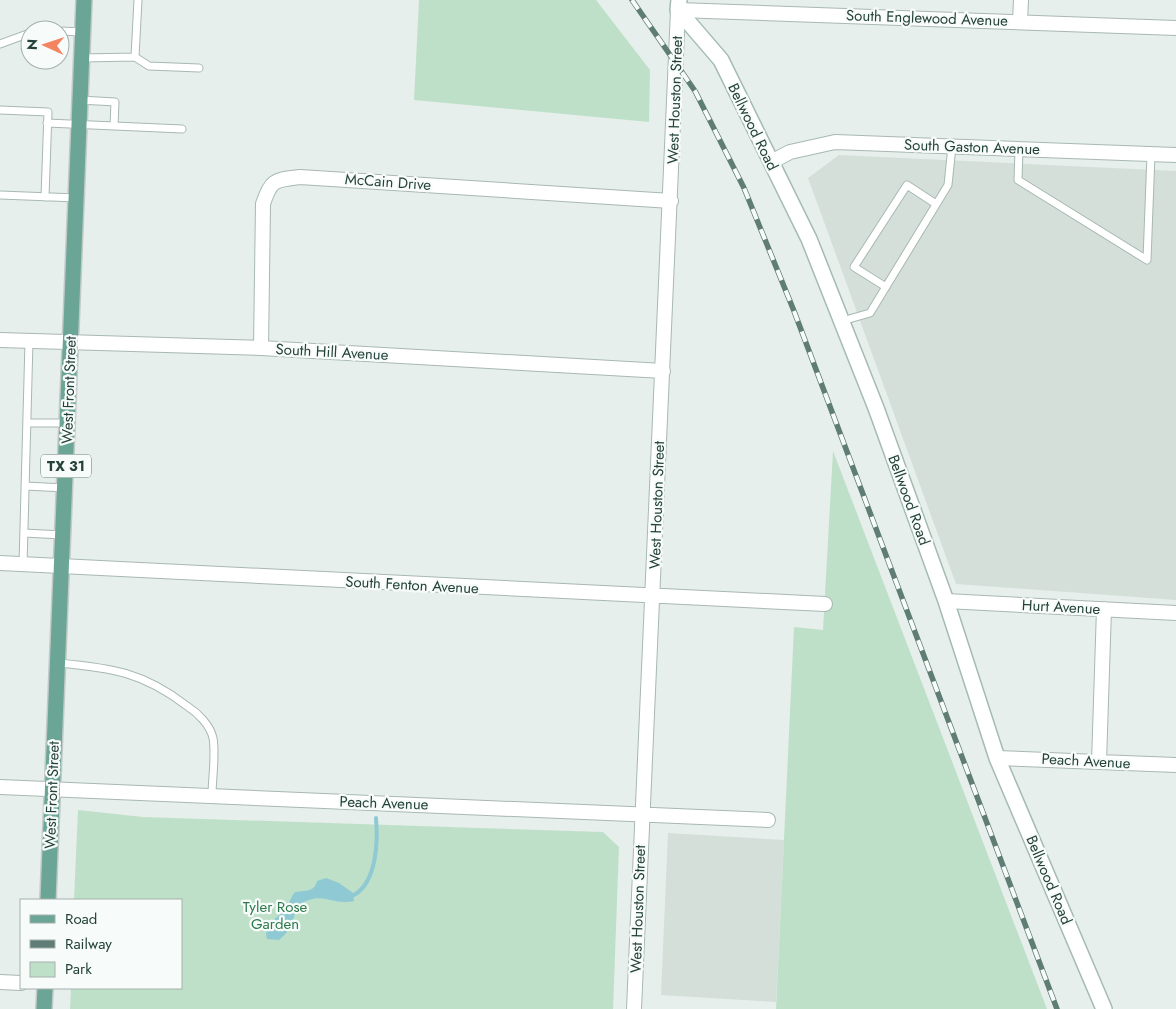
<svg xmlns="http://www.w3.org/2000/svg" width="1176" height="1009" font-family="Jost,sans-serif">
<style>
.built{fill:#d4dfda}
.green{fill:#bfe0c8}
.water{fill:#8ec9d4}
.lines{fill:none;stroke-linecap:round;stroke-linejoin:round}
.stream{stroke:#8ec9d4;stroke-width:4}
.lane-casing{stroke:#a8b8b2;stroke-width:9}
.street-casing{stroke:#a8b8b2;stroke-width:16}
.secondary-casing{stroke:#a4bbb3;stroke-width:18}
.primary-casing{stroke:#c2cac8;stroke-width:18}
.lane{stroke:#fff;stroke-width:7}
.street{stroke:#fff;stroke-width:14}
.secondary{stroke:#fff;stroke-width:15}
.primary{stroke:#6aa596;stroke-width:15}
.rail-casing{stroke:#5f7d75;stroke-width:5.5}
.rail{stroke:#f7fbf9;stroke-width:4;stroke-dasharray:11;stroke-linecap:butt}
.labels{text-anchor:middle;stroke-width:4.5;stroke-linejoin:round;paint-order:stroke}
.shield{fill:#f7fbf9;stroke:#637a73;stroke-width:1}
.shield-label{font-size:14px;font-weight:bold;fill:#24423a}
.street-label{font-size:15px;fill:#24423a;stroke:#f7fbf9}
.park-label{font-size:15px;fill:#2d7a4b;stroke:#f7fbf9}
</style>
<rect width="100%" height="100%" fill="#e6efeb"/>
<path class="built" d="M 839,155 L 1176,171 L 1176,600 L 956,584 L 808,178 Z
M 668,833 L 784,840 L 776,1002 L 661,995 Z"/>
<path class="green" d="M 419,0 L 596,0 L 650,70 L 649,122 L 414,100 Z
M 833,451 L 1047,1009 L 776,1009 L 794,627 L 823,630 Z
M 78,810 L 143,817 L 603,832 L 619,847 L 613,1009 L 70,1009 L 71,988 L 181,988 L 181,900 L 74,900 Z"/>
<path class="water" d="M 326,878 L 339,883 L 353,893 L 354,901 C 329,906 323,889 297,906 C 293,920 292,930 279,940 L 267,939 C 263,922 276,921 284,910 C 289,905 290,898 295,892 C 305,890 314,893 317,881 Z"/>
<g class="lines">
<path class="stream" d="M 354,895 C 377,882 378,841 376,818"/>
<defs>
<path id="lane" d="M 60,31 L 82,32
M 0,44 L 30,33
M 135,57 L 149,66 L 199,68
M 82,58 L 135,57 L 138,0
M 80,100 L 115,102 L 114,126
M 0,110 L 48,112 L 45,197
M 47,123 L 182,129
M 1019,149 L 1018,180 L 1147,260 L 1151,154
M 0,195 L 77,198
M 886,287 L 854,267 L 907,185 L 936,204
M 842,321 L 870,313 L 948,185 L 952,146
M 27,423 L 67,423
M 25,486 L 65,488
M 24,533 L 63,535
M 23,565 L 29,341
M 58,663 C 112,668 143,672 187,706 C 198,713 210,725 213,738 C 216,756 212,778 212,796"/>
<path id="street" d="M 1020,21 L 1021,0
M 771,162 L 790,152 L 835,142 L 1176,155
M 0,340 L 261,348 L 663,371
M 261,348 L 263,204 C 271,179 275,180 300,177 L 671,201
M 0,563 L 825,604
M 946,601 L 1176,613
M 997,758 L 1176,765
M 1099,762 L 1104,609
M 0,787 L 768,820
M 0,982 L 21,983
M 634,1009 L 678,10 L 1176,28"/>
<path id="secondary" d="M 679,0 L 678,10 L 721,60 L 809,239 L 876,408 L 946,601 L 997,758 L 1104,1009"/>
<path id="primary" d="M 48,900 L 84,0
M 44,1009 L 45,988"/>
</defs>
<use href="#lane" class="lane-casing"/>
<use href="#street" class="street-casing"/>
<use href="#secondary" class="secondary-casing"/>
<use href="#primary" class="primary-casing"/>
<use href="#lane" class="lane"/>
<use href="#street" class="street"/>
<use href="#secondary" class="secondary"/>
<use href="#primary" class="primary"/>
<defs>
<path id="rail" d="M 632,0 L 695,91 L 744,188 L 794,311 L 1057,1009"/>
</defs>
<use href="#rail" class="rail-casing"/>
<use href="#rail" class="rail"/>
</g>
<g class="labels">
<rect class="shield" x="41" y="454.5" width="50" height="23" rx="4"/>
<g class="shield-label">
<text x="66" y="471">TX 31</text>
</g>
<g class="street-label">
<text transform="translate(927 18) rotate(2)" y="5">South Englewood Avenue</text>
<text transform="translate(675 100) rotate(-88)" y="5">West Houston Street</text>
<text transform="translate(753 127) rotate(64)" y="5">Bellwood Road</text>
<text transform="translate(972 147) rotate(2)" y="5">South Gaston Avenue</text>
<text transform="translate(388 182) rotate(4)" y="5">McCain Drive</text>
<text transform="translate(332 352) rotate(3)" y="5">South Hill Avenue</text>
<text transform="translate(69 390) rotate(-88)" y="5">West Front Street</text>
<text transform="translate(909 500) rotate(70)" y="5">Bellwood Road</text>
<text transform="translate(657 505) rotate(-88)" y="5">West Houston Street</text>
<text transform="translate(412 585) rotate(3)" y="5">South Fenton Avenue</text>
<text transform="translate(1061 607) rotate(3)" y="5">Hurt Avenue</text>
<text transform="translate(1086 761) rotate(3)" y="5">Peach Avenue</text>
<text transform="translate(52 795) rotate(-88)" y="5">West Front Street</text>
<text transform="translate(384 803) rotate(2)" y="5">Peach Avenue</text>
<text transform="translate(1049 880) rotate(67)" y="5">Bellwood Road</text>
<text transform="translate(638 909) rotate(-88)" y="5">West Houston Street</text>
</g>
<g class="park-label">
<text x="275" y="912">Tyler Rose<tspan x="275" dy="17">Garden</tspan></text>
</g>
</g>
<rect x="20" y="899" width="162" height="90" fill="#f7fbf9" stroke="#a3b1ad"/>
<rect x="30" y="915" width="25" height="8" fill="#6aa596" stroke="#a3b1ad"/>
<text x="65" y="924" font-size="15" fill="#24423a">Road</text>
<rect x="30" y="940" width="25" height="8" fill="#5f7d75" stroke="#a3b1ad"/>
<text x="65" y="949" font-size="15" fill="#24423a">Railway</text>
<rect x="30" y="962" width="25" height="15" fill="#bfe0c8" stroke="#a3b1ad"/>
<text x="65" y="974" font-size="15" fill="#24423a">Park</text>
<g transform="translate(45 45) rotate(273)"><circle r="24" fill="#f7fbf9" stroke="#a3b1ad"/>
<path d="M0-4L9 19L0 12L-9 19Z" fill="#f4845f"/>
<text y="-8" font-size="14" font-weight="bold" text-anchor="middle" fill="#24423a">N</text>
</g>
</svg>
